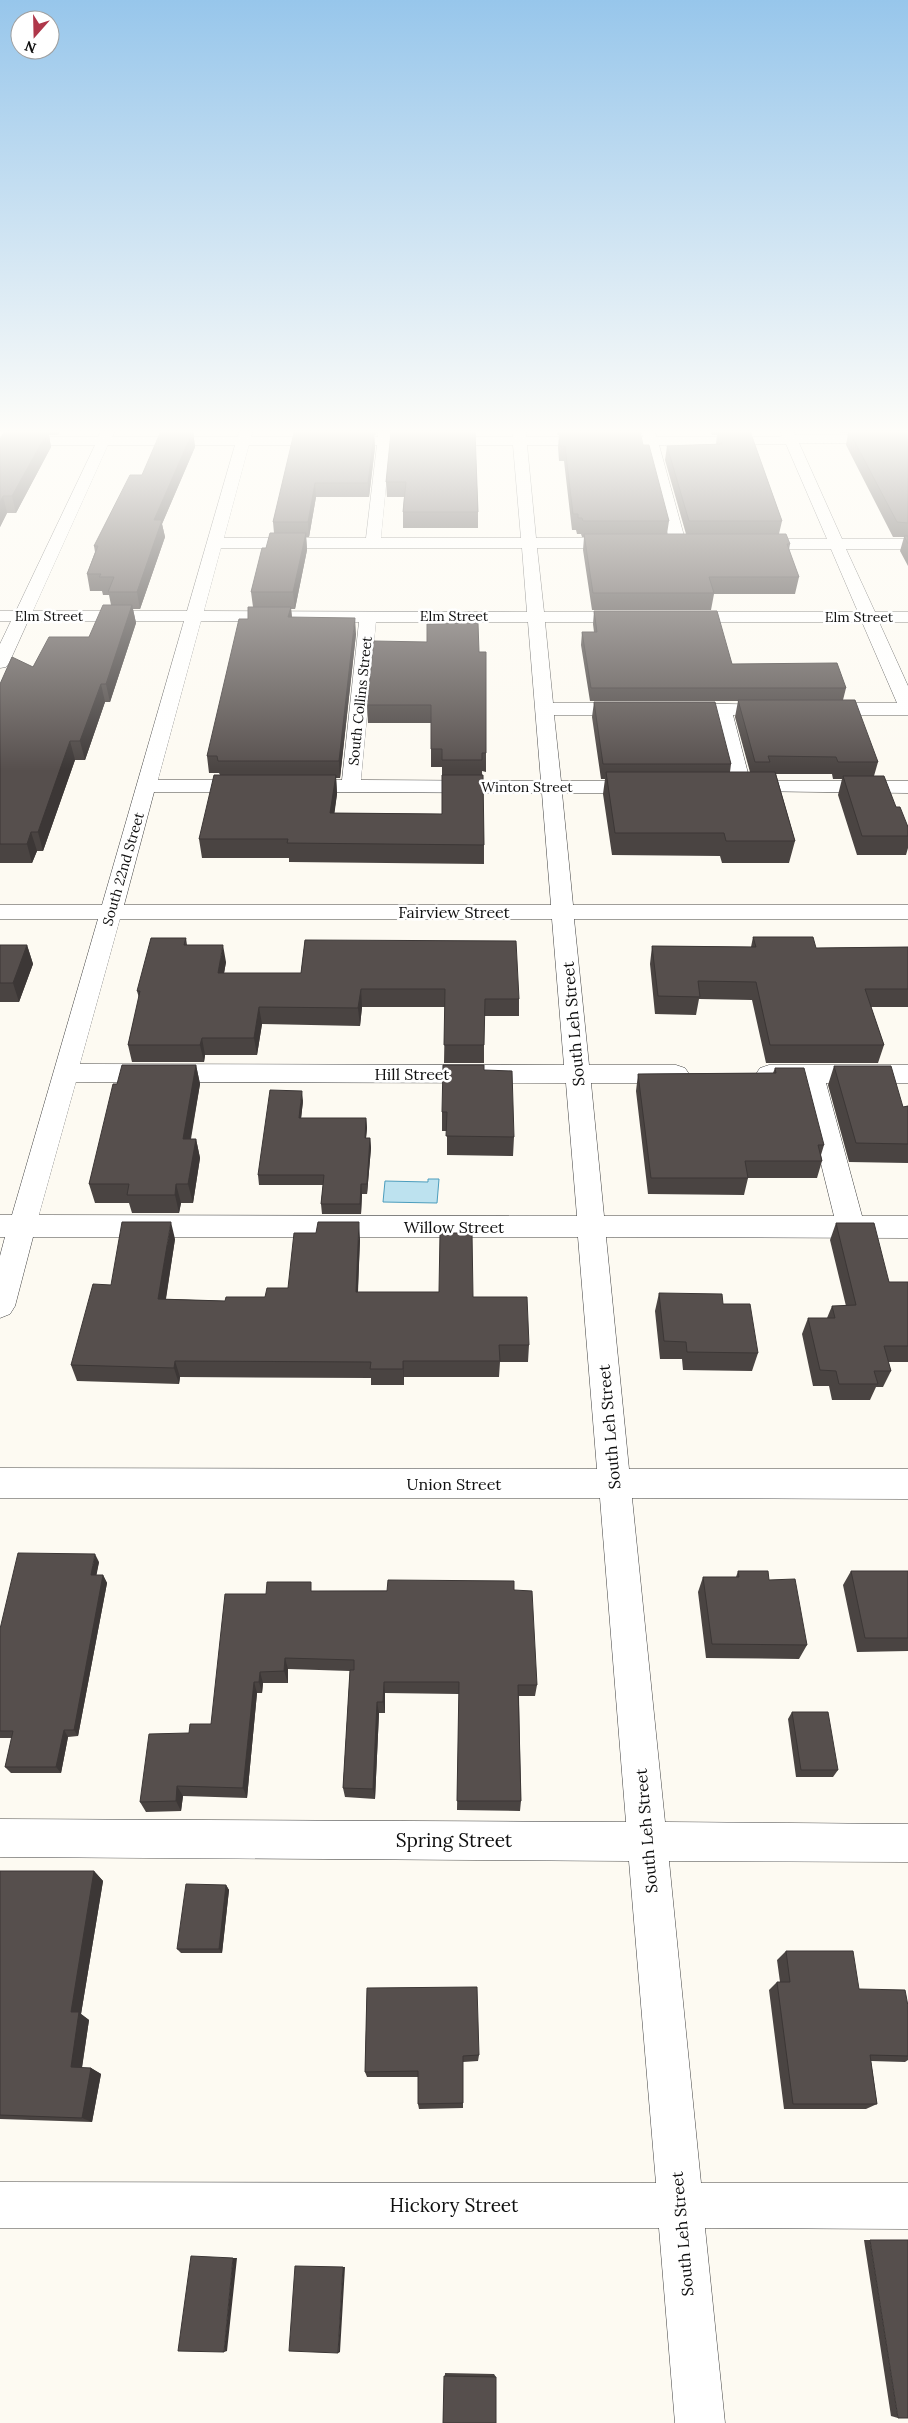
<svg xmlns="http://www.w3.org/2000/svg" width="908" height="2423" font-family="Lora,serif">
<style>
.water{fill:#bde2ef;stroke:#4c9dbd}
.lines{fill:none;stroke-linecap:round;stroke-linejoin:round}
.minor-casing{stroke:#424242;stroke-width:1}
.minor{fill:#fff;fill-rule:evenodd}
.wall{fill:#4a4442}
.shaded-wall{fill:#3c3736}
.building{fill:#564f4d;stroke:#3c3736}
.labels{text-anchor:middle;stroke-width:5;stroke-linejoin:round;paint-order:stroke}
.far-street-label{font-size:14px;fill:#0f0f0f;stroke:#fff}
.street-label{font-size:16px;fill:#0f0f0f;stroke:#fff}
.near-street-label{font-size:19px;fill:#0f0f0f;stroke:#fff}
</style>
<rect width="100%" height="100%" fill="#fdfaf2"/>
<path class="water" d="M 428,1179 L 439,1179 L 437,1203 L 383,1202 L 385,1181 L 428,1182 Z"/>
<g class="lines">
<defs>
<path id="minor" d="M 101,431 L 115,431 L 112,437 L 238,437 L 239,431 L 253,431 L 251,437 L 378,437 L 378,431 L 392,431 L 391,437 L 513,437 L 512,431 L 526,431 L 526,437 L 643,437 L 641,431 L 655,431 L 656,437 L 776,437 L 782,436 L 780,431 L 794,431 L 795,435 L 908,435 L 908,443 L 799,443 L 842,539 L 908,539 L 908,549 L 846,549 L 875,612 L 908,612 L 908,622 L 879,622 L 908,686 L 908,715 L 821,715 L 814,713 L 812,709 L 814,705 L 821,703 L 897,703 L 862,622 L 681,622 L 675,621 L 673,617 L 675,613 L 681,612 L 858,612 L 831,549 L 752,549 L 744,544 L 752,539 L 827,539 L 786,444 L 659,445 L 686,543 L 678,548 L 670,543 L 645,445 L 527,445 L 536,538 L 622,538 L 630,543 L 622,548 L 537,548 L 544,612 L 631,612 L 637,613 L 639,617 L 637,621 L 631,622 L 545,622 L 553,703 L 631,703 L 638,705 L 640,709 L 638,713 L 631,715 L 554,715 L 561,781 L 640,781 L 647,783 L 650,787 L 647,791 L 640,793 L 562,793 L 573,905 L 908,905 L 908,919 L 574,919 L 589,1065 L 676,1065 L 685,1068 L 689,1074 L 685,1080 L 676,1083 L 591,1083 L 604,1216 L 834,1216 L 801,1083 L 769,1083 L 760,1080 L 756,1074 L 760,1068 L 769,1065 L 908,1065 L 908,1083 L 826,1083 L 862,1216 L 908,1216 L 908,1238 L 606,1237 L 629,1469 L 908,1469 L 908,1499 L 632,1498 L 665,1822 L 908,1824 L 908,1862 L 669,1861 L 701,2183 L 908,2183 L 908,2229 L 705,2228 L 725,2423 L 675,2423 L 659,2228 L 0,2228 L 0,2182 L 656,2183 L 629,1861 L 0,1857 L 0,1819 L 626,1822 L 600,1498 L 0,1498 L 0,1468 L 597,1469 L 578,1237 L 33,1237 L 15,1306 L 10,1314 L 0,1318 L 0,1256 L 5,1237 L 0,1237 L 0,1215 L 12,1215 L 98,919 L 0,919 L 0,905 L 102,905 L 184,621 L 28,621 L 9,663 L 6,667 L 0,668 L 0,644 L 11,621 L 0,621 L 0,611 L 16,611 L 95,445 L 0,445 L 0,437 L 98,437 ZM 108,445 L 235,445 L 187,611 L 33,611 ZM 249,445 L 377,445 L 366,538 L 224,538 ZM 390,445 L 513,445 L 521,538 L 381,538 ZM 221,548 L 522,548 L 527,612 L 204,611 ZM 201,621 L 359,622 L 342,780 L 298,780 L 291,782 L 288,786 L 291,790 L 298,792 L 542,793 L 551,905 L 124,905 L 154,792 L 248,792 L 255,790 L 258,786 L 255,782 L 248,780 L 158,780 ZM 376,622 L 528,622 L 541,781 L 361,780 ZM 120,919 L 552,919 L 564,1065 L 80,1064 ZM 76,1082 L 566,1083 L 577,1216 L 39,1215 Z
M 679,703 L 780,705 L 782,709 L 780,713 L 733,715 L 750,781 L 908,781 L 908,793 L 735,791 L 732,787 L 714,715 L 672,713 L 670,709 L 672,705 Z"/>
</defs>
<use href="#minor" class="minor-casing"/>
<use href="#minor" class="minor"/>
</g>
<path class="wall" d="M 5,431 L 60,431 L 58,435 L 49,435 L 51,447 L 16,513 L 7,513 L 0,527 L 0,439 Z
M 193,431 L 195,447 L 162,524 L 165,537 L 140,609 L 133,609 L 136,623 L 110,702 L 105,702 L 85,760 L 75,760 L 43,851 L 37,851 L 32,863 L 0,863 L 0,684 L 89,637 L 111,605 L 109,595 L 103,595 L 102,591 L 90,591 L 87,574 L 95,552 L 94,546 L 142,475 Z
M 297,431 L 377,431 L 376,435 L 374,435 L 375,447 L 369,497 L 316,497 L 309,537 L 306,537 L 307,550 L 295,609 L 291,609 L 292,617 L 356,634 L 340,778 L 336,778 L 337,794 L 334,813 L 442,814 L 442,767 L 431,767 L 431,723 L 368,723 L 367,705 L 479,652 L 486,753 L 486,772 L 482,771 L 484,845 L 484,864 L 289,862 L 289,858 L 202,858 L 199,839 L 220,775 L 219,773 L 209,773 L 207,756 L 248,619 L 253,607 L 251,592 L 266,548 L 274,533 L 273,522 L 298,433 Z
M 392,431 L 475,431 L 478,512 L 478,528 L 403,528 L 403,512 L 404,497 L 387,497 L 386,482 Z
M 557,431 L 637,431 L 643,445 L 669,521 L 667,534 L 686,534 L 665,460 L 667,446 L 716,444 L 717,435 L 712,435 L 711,431 L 750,431 L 782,521 L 779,534 L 790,544 L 789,550 L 799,577 L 795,594 L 714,594 L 711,610 L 592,610 L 583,550 L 584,537 L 582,537 L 581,534 L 577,534 L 576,530 L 572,530 L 564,461 L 559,461 L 558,447 L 559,435 L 557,435 Z
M 838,431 L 908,431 L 908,566 L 900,551 L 904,537 L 893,537 L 846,445 L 848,433 L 839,433 Z
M 594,611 L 732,664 L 846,688 L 843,700 L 878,762 L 874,776 L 896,807 L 908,827 L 908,848 L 906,855 L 857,855 L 838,795 L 842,779 L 833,779 L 832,774 L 776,774 L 795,841 L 789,863 L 722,863 L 720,856 L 612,855 L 603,794 L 605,779 L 601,779 L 592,717 L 594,702 L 731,764 L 730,772 L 750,772 L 735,717 L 738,701 L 590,701 L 581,645 L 582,632 L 594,632 L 593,624 Z
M 753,937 L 816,948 L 908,947 L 908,1007 L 871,1007 L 884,1045 L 878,1063 L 766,1063 L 752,1000 L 699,999 L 696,1015 L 655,1014 L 650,964 L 652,946 L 751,947 Z
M 186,938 L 187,945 L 226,962 L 224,973 L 301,973 L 305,940 L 519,999 L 519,1016 L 484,1016 L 484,1063 L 444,1063 L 445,1007 L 362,1007 L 360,1026 L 262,1024 L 257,1055 L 205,1055 L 204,1062 L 132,1062 L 128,1045 L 139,998 L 137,991 Z
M 0,945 L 27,945 L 33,964 L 19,1002 L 0,1002 Z
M 196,1065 L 200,1084 L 191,1139 L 196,1139 L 200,1158 L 193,1203 L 181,1203 L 179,1213 L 132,1213 L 129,1203 L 95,1203 L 89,1184 L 117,1084 Z
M 834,1066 L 903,1107 L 908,1106 L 908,1163 L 849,1162 L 828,1085 Z
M 775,1068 L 824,1145 L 821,1155 L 822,1161 L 817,1178 L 748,1178 L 744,1195 L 648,1194 L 636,1091 L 638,1074 L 773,1073 Z
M 484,1070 L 514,1137 L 513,1156 L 447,1155 L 447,1131 L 442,1131 L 442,1112 Z
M 303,1101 L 301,1118 L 366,1118 L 367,1128 L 366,1138 L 370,1138 L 371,1148 L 367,1194 L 362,1194 L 361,1214 L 322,1214 L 321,1204 L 323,1185 L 259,1185 L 258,1175 Z
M 836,1223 L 889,1282 L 908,1282 L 908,1362 L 888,1362 L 891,1371 L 883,1387 L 876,1387 L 870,1400 L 832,1400 L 829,1386 L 813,1386 L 802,1334 L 808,1318 L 827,1318 L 832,1306 L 846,1306 L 830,1240 Z
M 175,1239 L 166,1299 L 225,1301 L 265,1297 L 288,1288 L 360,1239 L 358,1292 L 473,1297 L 529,1345 L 528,1362 L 500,1362 L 499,1377 L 404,1377 L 404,1385 L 371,1385 L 371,1378 L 180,1377 L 179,1384 L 77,1381 L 71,1365 L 111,1285 Z
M 659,1293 L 723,1304 L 758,1353 L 752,1371 L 683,1370 L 682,1359 L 660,1359 L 655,1311 Z
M 99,1562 L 96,1575 L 103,1575 L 107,1583 L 78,1736 L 68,1737 L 61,1773 L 11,1773 L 5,1767 L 12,1738 L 0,1738 L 0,1629 Z
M 738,1571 L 807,1645 L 799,1659 L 706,1658 L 698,1592 L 703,1577 L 736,1577 Z
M 851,1571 L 908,1571 L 908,1651 L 857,1652 L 843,1585 Z
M 514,1590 L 537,1685 L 535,1696 L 519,1696 L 521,1801 L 520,1811 L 457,1810 L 459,1694 L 385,1693 L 385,1713 L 379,1713 L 375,1799 L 345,1797 L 343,1788 L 350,1671 L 288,1669 L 288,1683 L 263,1683 L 262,1693 L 257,1693 L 247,1798 L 183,1796 L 181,1811 L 146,1812 L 140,1802 L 189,1733 L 211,1724 L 266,1594 L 313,1591 Z
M 792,1712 L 838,1770 L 833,1777 L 796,1777 L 788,1719 Z
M 0,1871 L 94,1871 L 103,1881 L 81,2014 L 89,2020 L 82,2068 L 91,2068 L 101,2074 L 92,2122 L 0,2119 Z
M 226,1885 L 229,1890 L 222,1953 L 181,1953 L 177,1949 Z
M 786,1951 L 859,1989 L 908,2006 L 908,2060 L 905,2062 L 871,2061 L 877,2104 L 866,2109 L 784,2109 L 769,1990 L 777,1982 L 780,1982 L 777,1960 Z
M 367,1988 L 479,2055 L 478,2061 L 463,2062 L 463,2108 L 419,2109 L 418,2104 L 418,2077 L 367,2077 L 365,2072 Z
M 864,2240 L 870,2240 L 898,2418 L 891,2416 Z
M 445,2373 L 494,2374 L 496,2377 L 443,2423 Z"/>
<path class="shaded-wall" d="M 48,431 L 51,447 L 16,513 L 12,496 Z
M 193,431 L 195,447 L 162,524 L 165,537 L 140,609 L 137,592 L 154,520 Z
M 374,433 L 375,447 L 369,497 L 368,483 Z
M 315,483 L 316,497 L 309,537 L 308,522 Z
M 3,496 L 7,513 L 0,527 L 0,502 Z
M 306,533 L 307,550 L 295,609 L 293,592 Z
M 132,605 L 136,623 L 110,702 L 106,684 Z
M 291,607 L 292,623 L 288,617 Z
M 355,618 L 356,634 L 340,778 L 339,761 Z
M 101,684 L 105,702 L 85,760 L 80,741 Z
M 70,741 L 75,760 L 43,851 L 38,832 Z
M 336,775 L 337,794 L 332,832 L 330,813 Z
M 31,832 L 37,851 L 32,863 L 27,844 Z
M 27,945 L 33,964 L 19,1002 L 13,983 Z
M 223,945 L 226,962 L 221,990 L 218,973 Z
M 361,989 L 362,1007 L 360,1026 L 358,1008 Z
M 259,1007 L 262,1024 L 257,1055 L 254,1038 Z
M 202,1038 L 205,1055 L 204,1062 L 200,1045 Z
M 196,1065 L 200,1084 L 187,1158 L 183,1139 Z
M 302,1091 L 303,1101 L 300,1128 L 299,1118 Z
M 366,1118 L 367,1128 L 365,1148 L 365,1138 Z
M 370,1138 L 371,1148 L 367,1194 L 367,1184 Z
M 196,1139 L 200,1158 L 193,1203 L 188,1184 Z
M 176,1184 L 181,1203 L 179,1213 L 175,1195 Z
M 361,1184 L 362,1194 L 361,1214 L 360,1204 Z
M 171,1222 L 175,1239 L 163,1316 L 158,1299 Z
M 359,1222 L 360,1239 L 357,1309 L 356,1292 Z
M 175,1361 L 180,1377 L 179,1384 L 174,1368 Z
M 403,1361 L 404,1377 L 404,1385 L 403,1369 Z
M 95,1554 L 99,1562 L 95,1583 L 91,1575 Z
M 103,1575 L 107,1583 L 78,1736 L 74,1730 Z
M 285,1658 L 288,1669 L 288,1683 L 284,1671 Z
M 260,1672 L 263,1683 L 262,1693 L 259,1682 Z
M 254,1682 L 257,1693 L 247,1798 L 243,1788 Z
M 384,1682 L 385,1693 L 385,1713 L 383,1702 Z
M 377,1702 L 379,1713 L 375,1799 L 373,1789 Z
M 64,1730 L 68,1737 L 61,1773 L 56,1767 Z
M 177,1786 L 183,1796 L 181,1811 L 176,1801 Z
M 94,1871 L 103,1881 L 81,2014 L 89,2020 L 81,2073 L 71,2067 L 71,2012 Z
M 226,1885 L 229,1890 L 222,1953 L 219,1949 Z
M 91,2068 L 101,2074 L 92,2122 L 82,2118 Z
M 233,2258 L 237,2258 L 227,2351 L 224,2352 Z
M 343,2267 L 345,2267 L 340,2352 L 338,2353 Z"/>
<path class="building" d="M 5,431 L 48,431 L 12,496 L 3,496 L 0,502 L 0,439 Z
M 161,431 L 193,431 L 154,520 L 162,520 L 137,592 L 108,592 L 114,577 L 99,577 L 101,574 L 87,574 L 98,546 L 94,546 L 130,475 L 142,475 Z
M 750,431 L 782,521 L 689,521 L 667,446 L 722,444 L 717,432 Z
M 849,431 L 908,431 L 908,523 L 897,522 Z
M 391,432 L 475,432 L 478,512 L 403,512 L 406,482 L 386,482 Z
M 559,432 L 640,432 L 643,445 L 649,445 L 669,521 L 583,521 L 582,518 L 578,518 L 578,514 L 573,514 L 565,446 L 560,446 Z
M 294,433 L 374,433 L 368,483 L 315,483 L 308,522 L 273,522 Z
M 270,533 L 306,533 L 293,592 L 251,592 L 262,548 L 266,548 Z
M 584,534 L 786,534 L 790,544 L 787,544 L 799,577 L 709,577 L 714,593 L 593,593 Z
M 904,536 L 908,536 L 908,544 Z
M 103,605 L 132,605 L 106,684 L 101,684 L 80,741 L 70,741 L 38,832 L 31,832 L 27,844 L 0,844 L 0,684 L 12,657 L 33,667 L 49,637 L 89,637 Z
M 248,607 L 291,607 L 288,617 L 355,618 L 339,761 L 218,761 L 217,756 L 207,756 L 239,619 L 248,619 Z
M 594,611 L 717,611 L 732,664 L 837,663 L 846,688 L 591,688 L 582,632 L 597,632 Z
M 478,623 L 479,652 L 486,652 L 486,753 L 482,753 L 482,760 L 442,760 L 442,749 L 431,749 L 431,705 L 367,705 L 374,641 L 427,642 L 427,624 Z
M 738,700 L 855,700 L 878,762 L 838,762 L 836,757 L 768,756 L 770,762 L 755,762 Z
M 594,702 L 715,702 L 731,764 L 603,764 Z
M 606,772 L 775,772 L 795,841 L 726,841 L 724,833 L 615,833 Z
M 214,775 L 336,775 L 330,813 L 442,814 L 442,775 L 483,775 L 484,845 L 287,843 L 288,839 L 199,839 Z
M 843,776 L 884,776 L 896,807 L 900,807 L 908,827 L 908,836 L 862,836 Z
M 753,937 L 813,937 L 816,948 L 908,947 L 908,989 L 865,989 L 884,1045 L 770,1045 L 756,982 L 698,981 L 700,997 L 658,996 L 652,946 L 756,947 Z
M 151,938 L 186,938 L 184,945 L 223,945 L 218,973 L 301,973 L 305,940 L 516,941 L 519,999 L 485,999 L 484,1045 L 444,1045 L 445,989 L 361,989 L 358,1008 L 259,1007 L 254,1038 L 202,1038 L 200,1045 L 128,1045 L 140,991 L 137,991 Z
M 0,945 L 27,945 L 13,983 L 0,983 Z
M 122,1065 L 196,1065 L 183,1139 L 196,1139 L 188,1184 L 176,1184 L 175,1195 L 127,1195 L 129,1184 L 89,1184 L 113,1084 L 117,1084 Z
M 443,1065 L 484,1065 L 484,1070 L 512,1071 L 514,1137 L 446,1136 L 447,1112 L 442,1112 Z
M 834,1066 L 891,1066 L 903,1107 L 908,1106 L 908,1144 L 856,1143 Z
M 775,1068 L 804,1068 L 824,1145 L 818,1145 L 822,1161 L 745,1161 L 748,1178 L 651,1178 L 638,1074 L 776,1073 Z
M 270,1090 L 302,1091 L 299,1118 L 366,1118 L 365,1138 L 370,1138 L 367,1184 L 361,1184 L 360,1204 L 321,1204 L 324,1175 L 258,1175 Z
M 122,1222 L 171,1222 L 158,1299 L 225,1301 L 226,1297 L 265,1297 L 267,1288 L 288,1288 L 294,1233 L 316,1233 L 318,1222 L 359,1222 L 356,1292 L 439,1292 L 440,1233 L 472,1233 L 473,1297 L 527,1297 L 529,1345 L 499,1345 L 500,1361 L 403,1361 L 403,1369 L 370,1369 L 371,1362 L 175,1361 L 174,1368 L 71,1365 L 93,1284 L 111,1285 Z
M 836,1223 L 874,1223 L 889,1282 L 908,1282 L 908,1346 L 884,1346 L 891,1371 L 874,1371 L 878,1384 L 839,1384 L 836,1371 L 820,1370 L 808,1318 L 835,1318 L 832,1306 L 856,1305 Z
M 659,1293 L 722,1294 L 723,1304 L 750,1304 L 758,1353 L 687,1352 L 686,1342 L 664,1341 Z
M 18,1553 L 95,1554 L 91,1575 L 103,1575 L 74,1730 L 64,1730 L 56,1767 L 5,1767 L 13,1731 L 0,1731 L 0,1629 Z
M 738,1571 L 768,1571 L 769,1580 L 795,1579 L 807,1645 L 712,1644 L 703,1577 L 739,1577 Z
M 851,1571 L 908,1571 L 908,1638 L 865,1638 Z
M 388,1580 L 514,1581 L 514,1590 L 532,1591 L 537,1685 L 518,1685 L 521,1801 L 457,1801 L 459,1682 L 384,1682 L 383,1702 L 377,1702 L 373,1789 L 343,1788 L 350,1670 L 354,1670 L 354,1660 L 285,1658 L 284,1671 L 260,1672 L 259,1682 L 254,1682 L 243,1788 L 177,1786 L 176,1801 L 140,1802 L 149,1734 L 189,1733 L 190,1724 L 211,1724 L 225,1594 L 266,1594 L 267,1582 L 311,1582 L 311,1591 L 387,1591 Z
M 792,1712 L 828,1712 L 838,1770 L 801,1770 Z
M 0,1871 L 94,1871 L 71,2012 L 79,2012 L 71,2067 L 91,2068 L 82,2118 L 0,2115 Z
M 186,1884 L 226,1885 L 219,1949 L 177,1949 Z
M 786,1951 L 853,1951 L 859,1989 L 905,1990 L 908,2006 L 908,2056 L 870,2055 L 877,2104 L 793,2104 L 777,1982 L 790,1982 Z
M 477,1987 L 479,2055 L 463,2056 L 463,2103 L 418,2104 L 418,2071 L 365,2072 L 367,1988 Z
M 870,2240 L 908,2240 L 908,2418 L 898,2418 Z
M 191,2256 L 233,2258 L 224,2352 L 178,2351 Z
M 295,2266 L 343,2267 L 338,2353 L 289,2351 Z
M 444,2376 L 496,2377 L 496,2423 L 443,2423 Z"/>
<linearGradient id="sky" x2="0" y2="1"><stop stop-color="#97c6eb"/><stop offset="0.56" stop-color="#fefdf9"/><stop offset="1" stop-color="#fefdf9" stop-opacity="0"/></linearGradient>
<rect width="908" height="771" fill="url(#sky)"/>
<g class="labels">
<g class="far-street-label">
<text x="49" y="621">Elm Street</text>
<text x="454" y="621">Elm Street</text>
<text x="859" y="622">Elm Street</text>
<text transform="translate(360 701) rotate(-84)" y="5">South Collins Street</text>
<text x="527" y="792">Winton Street</text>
<text transform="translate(123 869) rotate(-74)" y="5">South 22nd Street</text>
</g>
<g class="street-label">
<text x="454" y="918">Fairview Street</text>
<text transform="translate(573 1024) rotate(-95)" y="6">South Leh Street</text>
<text x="412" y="1080">Hill Street</text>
<text x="454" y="1233">Willow Street</text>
<text transform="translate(609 1427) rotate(-95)" y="6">South Leh Street</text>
<text x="454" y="1490">Union Street</text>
<text transform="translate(646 1831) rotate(-95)" y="6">South Leh Street</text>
<text transform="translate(682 2234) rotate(-95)" y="6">South Leh Street</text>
</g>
<g class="near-street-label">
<text x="454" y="1847">Spring Street</text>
<text x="454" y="2212">Hickory Street</text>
</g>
</g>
<g transform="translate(35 35) rotate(200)"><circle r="24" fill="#ffffff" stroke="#9f9f9f"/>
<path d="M0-4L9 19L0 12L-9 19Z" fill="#af374a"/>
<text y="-8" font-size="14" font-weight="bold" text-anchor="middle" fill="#0f0f0f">N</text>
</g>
</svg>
